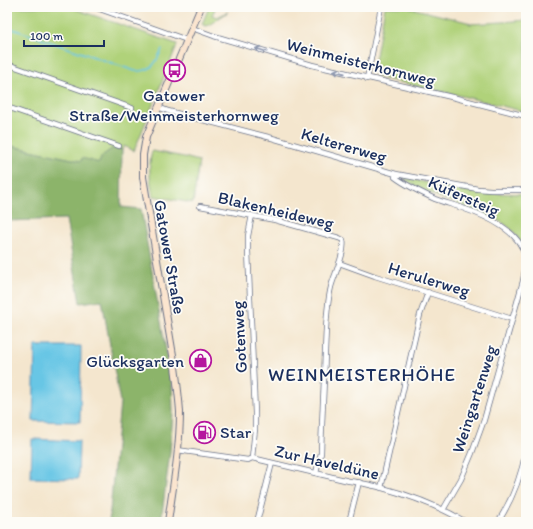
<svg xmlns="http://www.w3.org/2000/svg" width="533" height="529" font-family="Itim,sans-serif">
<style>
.green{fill:#b0d27a;stroke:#66806c}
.forest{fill:#8cb46a;stroke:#547264}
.water{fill:#67c6e5;stroke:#417aa2}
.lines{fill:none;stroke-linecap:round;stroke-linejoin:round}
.stream{stroke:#67c6e5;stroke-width:1.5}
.minor-casing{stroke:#676f85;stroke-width:6}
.secondary-casing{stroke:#676f85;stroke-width:8}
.minor{stroke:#fff;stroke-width:4.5}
.secondary{stroke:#fbe5cf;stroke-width:6}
.oneway{stroke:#8d97ae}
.labels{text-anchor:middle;stroke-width:3.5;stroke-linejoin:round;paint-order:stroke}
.street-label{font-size:17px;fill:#1b2f5e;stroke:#fdfcf7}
.poi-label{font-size:17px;fill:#1b2f5e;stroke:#fdfcf7}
.quarter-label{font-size:19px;letter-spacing:1px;fill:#1b2f5e;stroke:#fdfcf7}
</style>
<rect width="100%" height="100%" fill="#fdfcf7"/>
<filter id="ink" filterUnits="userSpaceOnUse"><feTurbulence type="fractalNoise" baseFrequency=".025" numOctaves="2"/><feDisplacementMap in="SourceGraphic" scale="8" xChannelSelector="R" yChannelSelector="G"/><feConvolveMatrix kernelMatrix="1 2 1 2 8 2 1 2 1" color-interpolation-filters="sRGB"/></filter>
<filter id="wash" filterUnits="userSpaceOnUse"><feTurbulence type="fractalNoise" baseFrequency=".012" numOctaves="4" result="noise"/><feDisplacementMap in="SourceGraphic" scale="16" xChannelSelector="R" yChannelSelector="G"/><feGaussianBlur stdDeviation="0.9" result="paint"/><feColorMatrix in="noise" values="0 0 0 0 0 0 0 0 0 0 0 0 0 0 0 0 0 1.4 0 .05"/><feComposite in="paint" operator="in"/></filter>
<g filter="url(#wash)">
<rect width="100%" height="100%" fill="#f4e6ce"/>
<path class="green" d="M 7,7 L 69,7 L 177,44 L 177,45 L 134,151 L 124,146 L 122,150 L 113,148 L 102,156 L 99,163 L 82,159 L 81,161 L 7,145 Z
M 209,7 L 216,7 L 212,15 L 217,17 L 228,12 L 209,25 L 205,26 L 202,24 Z
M 385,7 L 407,7 L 467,22 L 470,24 L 503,22 L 526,20 L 526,112 L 466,97 L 377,77 L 373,71 Z
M 152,151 L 184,157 L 199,161 L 193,203 L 153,196 C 150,180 148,168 152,151 Z
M 402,177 L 451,188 L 481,193 L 526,194 L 526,248 L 523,247 C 520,241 516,234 511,229 C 503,222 491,217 481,213 C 456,202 423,194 402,177 Z"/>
<path class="forest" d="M 7,145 L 81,161 L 82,158 L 99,163 L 102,156 L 113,148 L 122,150 L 121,207 L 141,209 L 172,384 L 173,413 L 170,452 L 161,522 L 109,522 L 120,402 L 102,300 L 80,303 L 66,219 L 7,221 Z"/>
<path class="water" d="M 35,346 L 81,346 L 80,422 L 33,421 Z
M 32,439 L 79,441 L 78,479 L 31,478 Z"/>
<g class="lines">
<path class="stream" d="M 7,27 L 135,71 C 152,72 156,63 162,49"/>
</g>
</g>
<g filter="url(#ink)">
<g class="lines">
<defs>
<path id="minor" d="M 94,7 L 187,40
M 192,28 L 214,36 L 312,65 L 456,98 L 526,116
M 7,64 L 132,108
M 367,79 L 381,7
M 7,107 L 119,146
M 158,107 L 168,111 L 272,138 L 396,174 L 478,189 L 491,190 L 526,190
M 396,174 L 395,177 C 407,186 422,193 435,199 C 445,203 455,205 465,209 C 486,216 520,231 525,256 C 526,264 525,273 523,281 L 484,420 L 472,453 L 461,479 L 443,510
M 200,206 L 275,220 L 339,238 L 343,240 C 346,252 334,275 331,287 C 326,308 326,330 325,352 C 324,385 322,419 321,453 L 316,473
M 339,263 L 375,276 L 512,319
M 177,450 L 248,460 L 252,458 L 349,481 C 359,482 369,485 379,487 C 409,495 439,506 466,522
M 252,458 L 255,429 L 255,413 L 248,251 L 248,236 L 252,215
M 381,488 L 420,315 L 428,292
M 257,522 L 272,463
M 349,522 L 359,482
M 498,522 C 512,500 521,477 526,451"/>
<path id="secondary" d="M 168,522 C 173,486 180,449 180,412 C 179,397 177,382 175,367 L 143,177 L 143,155 L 146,137 L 201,7"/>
</defs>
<use href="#minor" class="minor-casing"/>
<use href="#secondary" class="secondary-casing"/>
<use href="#minor" class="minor"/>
<use href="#secondary" class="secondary"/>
</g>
<defs><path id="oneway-shaft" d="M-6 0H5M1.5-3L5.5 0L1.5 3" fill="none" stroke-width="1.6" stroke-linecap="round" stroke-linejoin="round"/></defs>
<g class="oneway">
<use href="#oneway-shaft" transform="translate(261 50) rotate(-163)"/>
<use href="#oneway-shaft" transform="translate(339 72) rotate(-167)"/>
</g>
</g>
<defs>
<symbol id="bus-ring" viewBox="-11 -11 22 22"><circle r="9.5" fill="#fdfcf7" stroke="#b5179e" stroke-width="1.5"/><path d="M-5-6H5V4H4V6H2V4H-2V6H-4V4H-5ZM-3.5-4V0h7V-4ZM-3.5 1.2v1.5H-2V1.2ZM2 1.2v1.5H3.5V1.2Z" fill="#b5179e"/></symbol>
<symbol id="shop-ring" viewBox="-11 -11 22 22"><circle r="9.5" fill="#fdfcf7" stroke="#b5179e" stroke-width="1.5"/><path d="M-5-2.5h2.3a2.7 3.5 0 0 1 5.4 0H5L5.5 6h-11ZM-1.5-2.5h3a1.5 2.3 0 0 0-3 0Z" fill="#b5179e"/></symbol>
<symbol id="fuel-ring" viewBox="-11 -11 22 22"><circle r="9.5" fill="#fdfcf7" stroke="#b5179e" stroke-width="1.5"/><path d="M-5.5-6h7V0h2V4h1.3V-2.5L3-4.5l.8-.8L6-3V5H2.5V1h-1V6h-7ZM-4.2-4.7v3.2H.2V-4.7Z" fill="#b5179e"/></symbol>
</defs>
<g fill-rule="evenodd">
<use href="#bus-ring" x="162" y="58" width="25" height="25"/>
<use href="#shop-ring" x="188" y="348" width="25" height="25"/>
<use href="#fuel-ring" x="192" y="420" width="25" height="25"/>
</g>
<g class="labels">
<g class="street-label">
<text transform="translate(361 62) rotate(14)" y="6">Weinmeisterhornweg</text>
<text transform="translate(344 145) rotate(16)" y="6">Keltererweg</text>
<text transform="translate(464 196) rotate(24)" y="6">Küfersteig</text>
<text transform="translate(276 210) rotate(13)" y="6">Blakenheideweg</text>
<text transform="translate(170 257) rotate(80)" y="6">Gatower Straße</text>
<text transform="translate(429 279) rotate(17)" y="6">Herulerweg</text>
<text transform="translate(239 337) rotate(-93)" y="6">Gotenweg</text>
<text transform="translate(474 399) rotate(-72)" y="6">Weingartenweg</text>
<text transform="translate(327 462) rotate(13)" y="6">Zur Haveldüne</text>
</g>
<g class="poi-label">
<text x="174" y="101">Gatower<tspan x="174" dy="20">Straße/Weinmeisterhornweg</tspan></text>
<text x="184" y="367" text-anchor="end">Glücksgarten</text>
<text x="220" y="438" text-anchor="start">Star</text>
</g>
<g class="quarter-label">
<text x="362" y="381">WEINMEISTERHÖHE</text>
</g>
</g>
<rect width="533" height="529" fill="none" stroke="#fdfcf7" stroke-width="24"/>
<path d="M24 40v6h80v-6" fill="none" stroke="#1b2f5e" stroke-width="2"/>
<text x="30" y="40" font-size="12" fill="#1b2f5e" stroke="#fdfcf7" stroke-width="3" paint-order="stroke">100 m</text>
</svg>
